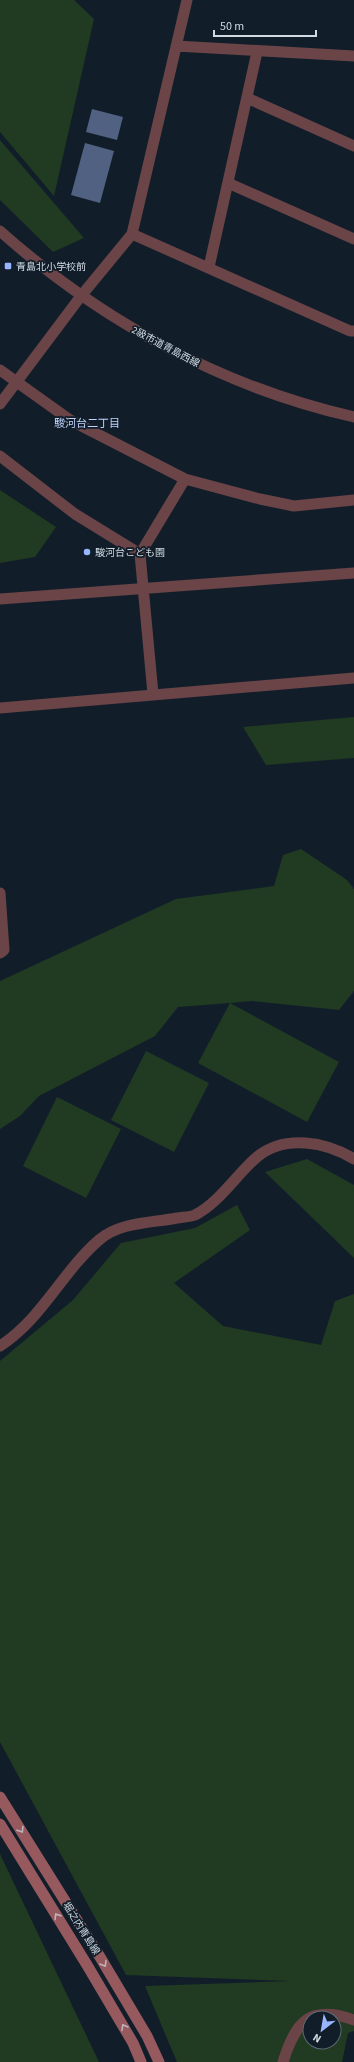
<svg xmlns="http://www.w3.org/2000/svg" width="354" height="2062" font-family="'Source Sans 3','Noto Sans JP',sans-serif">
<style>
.green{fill:#213a22;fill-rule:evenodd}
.water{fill:#506182}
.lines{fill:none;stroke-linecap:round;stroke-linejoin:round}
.minor{stroke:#6a4447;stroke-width:11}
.tertiary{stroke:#6a4447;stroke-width:11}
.secondary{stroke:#95595e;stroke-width:11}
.oneway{stroke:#bfb3ba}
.poi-dot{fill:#98b6fd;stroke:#111e2a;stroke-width:1.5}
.labels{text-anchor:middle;stroke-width:3.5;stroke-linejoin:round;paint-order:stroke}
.poi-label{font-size:10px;fill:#d1dae2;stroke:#111e2a;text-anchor:start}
.street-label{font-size:10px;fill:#d1dae2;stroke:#111e2a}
.neighbourhood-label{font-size:11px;fill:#bfd1fa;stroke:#111e2a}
</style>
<rect width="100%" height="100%" fill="#111e2a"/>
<path class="green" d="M 0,0 L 74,0 L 94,19 L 54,196 L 0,132 Z
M 0,141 L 0,140 L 84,238 L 53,252 L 0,200 Z
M 0,490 L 56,527 L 35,557 L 0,563 Z
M 354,717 L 354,758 L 266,765 L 243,727 Z
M 301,849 L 347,880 L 354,889 L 354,991 L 339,1010 L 252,1001 L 230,1003 L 339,1062 L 307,1122 L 198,1063 L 230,1003 L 178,1007 L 155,1036 L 39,1096 L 20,1116 L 0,1129 L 0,981 L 176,899 L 274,886 L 283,855 Z
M 146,1051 L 209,1083 L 174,1152 L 111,1120 Z
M 57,1097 L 121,1129 L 86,1198 L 23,1166 Z
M 307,1159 L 354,1185 L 354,1258 L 265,1172 Z
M 237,1205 L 250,1230 L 174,1283 L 223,1326 L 321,1345 L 335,1301 L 354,1294 L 354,2031 L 348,2033 L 342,2062 L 177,2062 L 145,1986 L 291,1981 L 126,1975 L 0,1742 L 0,1361 L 73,1300 L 121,1243 L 195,1228 ZM 310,2018 L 334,2018 L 334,2042 L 310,2042 Z
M 0,1854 L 99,2062 L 0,2062 Z"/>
<path class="water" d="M 92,109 L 123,117 L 117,140 L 86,132 Z
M 85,143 L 114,151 L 100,203 L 71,195 Z"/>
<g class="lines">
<path class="minor" d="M 176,46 L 354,56
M 247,98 L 354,146
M 228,183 L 354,239
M 132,234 L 350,331 L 354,331
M 209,267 L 257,52
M 0,370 L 70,420 L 185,479 L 260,499 L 294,506 L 354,500
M 0,404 L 81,296 L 132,234 L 187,0
M 0,456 L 75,514 L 140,554
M 0,599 L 354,573
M 153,694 L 140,554 L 185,479
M 0,893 L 4,950 L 0,953
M 0,1346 C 42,1319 62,1272 99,1240 C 119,1222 152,1223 177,1218 C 183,1217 190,1217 195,1215 C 220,1202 236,1175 257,1157 C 285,1134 326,1142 354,1159
M 283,2062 C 296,2021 310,2004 354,2020"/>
<path class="tertiary" d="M 0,231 C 101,321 222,387 354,417
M 0,708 L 354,678"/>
<path class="secondary" d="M 0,1797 L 100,1957 L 147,2036 L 159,2062
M 0,1824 L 87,1965 L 133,2043 L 141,2062"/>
</g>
<defs><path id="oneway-chevron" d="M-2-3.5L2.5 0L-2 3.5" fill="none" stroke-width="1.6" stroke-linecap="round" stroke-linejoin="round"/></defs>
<g class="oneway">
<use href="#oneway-chevron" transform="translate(21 1830) rotate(58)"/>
<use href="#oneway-chevron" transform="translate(57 1916) rotate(-122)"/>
<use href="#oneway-chevron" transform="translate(104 1964) rotate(59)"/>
<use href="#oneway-chevron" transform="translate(124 2027) rotate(-120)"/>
</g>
<g class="poi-dot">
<rect x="4" y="262" width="8" height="8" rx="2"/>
<circle cx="87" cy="552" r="4"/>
</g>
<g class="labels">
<g class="poi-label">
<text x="16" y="270">青島北小学校前</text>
<text x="95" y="556">駿河台こども園</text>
</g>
<g class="street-label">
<text transform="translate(166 346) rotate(28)" y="4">2級市道青島西線</text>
<text transform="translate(82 1928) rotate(58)" y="4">堀之内青島線</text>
</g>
<g class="neighbourhood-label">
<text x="87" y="427">駿河台二丁目</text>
</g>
</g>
<g transform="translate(322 2030) rotate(211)"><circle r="19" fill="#111e2a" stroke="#5e6974"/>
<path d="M0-3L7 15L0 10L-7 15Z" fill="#98b6fd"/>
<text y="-6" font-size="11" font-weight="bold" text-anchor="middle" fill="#d1dae2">N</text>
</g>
<path d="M214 30v6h102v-6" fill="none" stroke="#d1dae2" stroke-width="2"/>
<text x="220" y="30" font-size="12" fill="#d1dae2" stroke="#111e2a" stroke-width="3" paint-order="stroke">50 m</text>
</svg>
